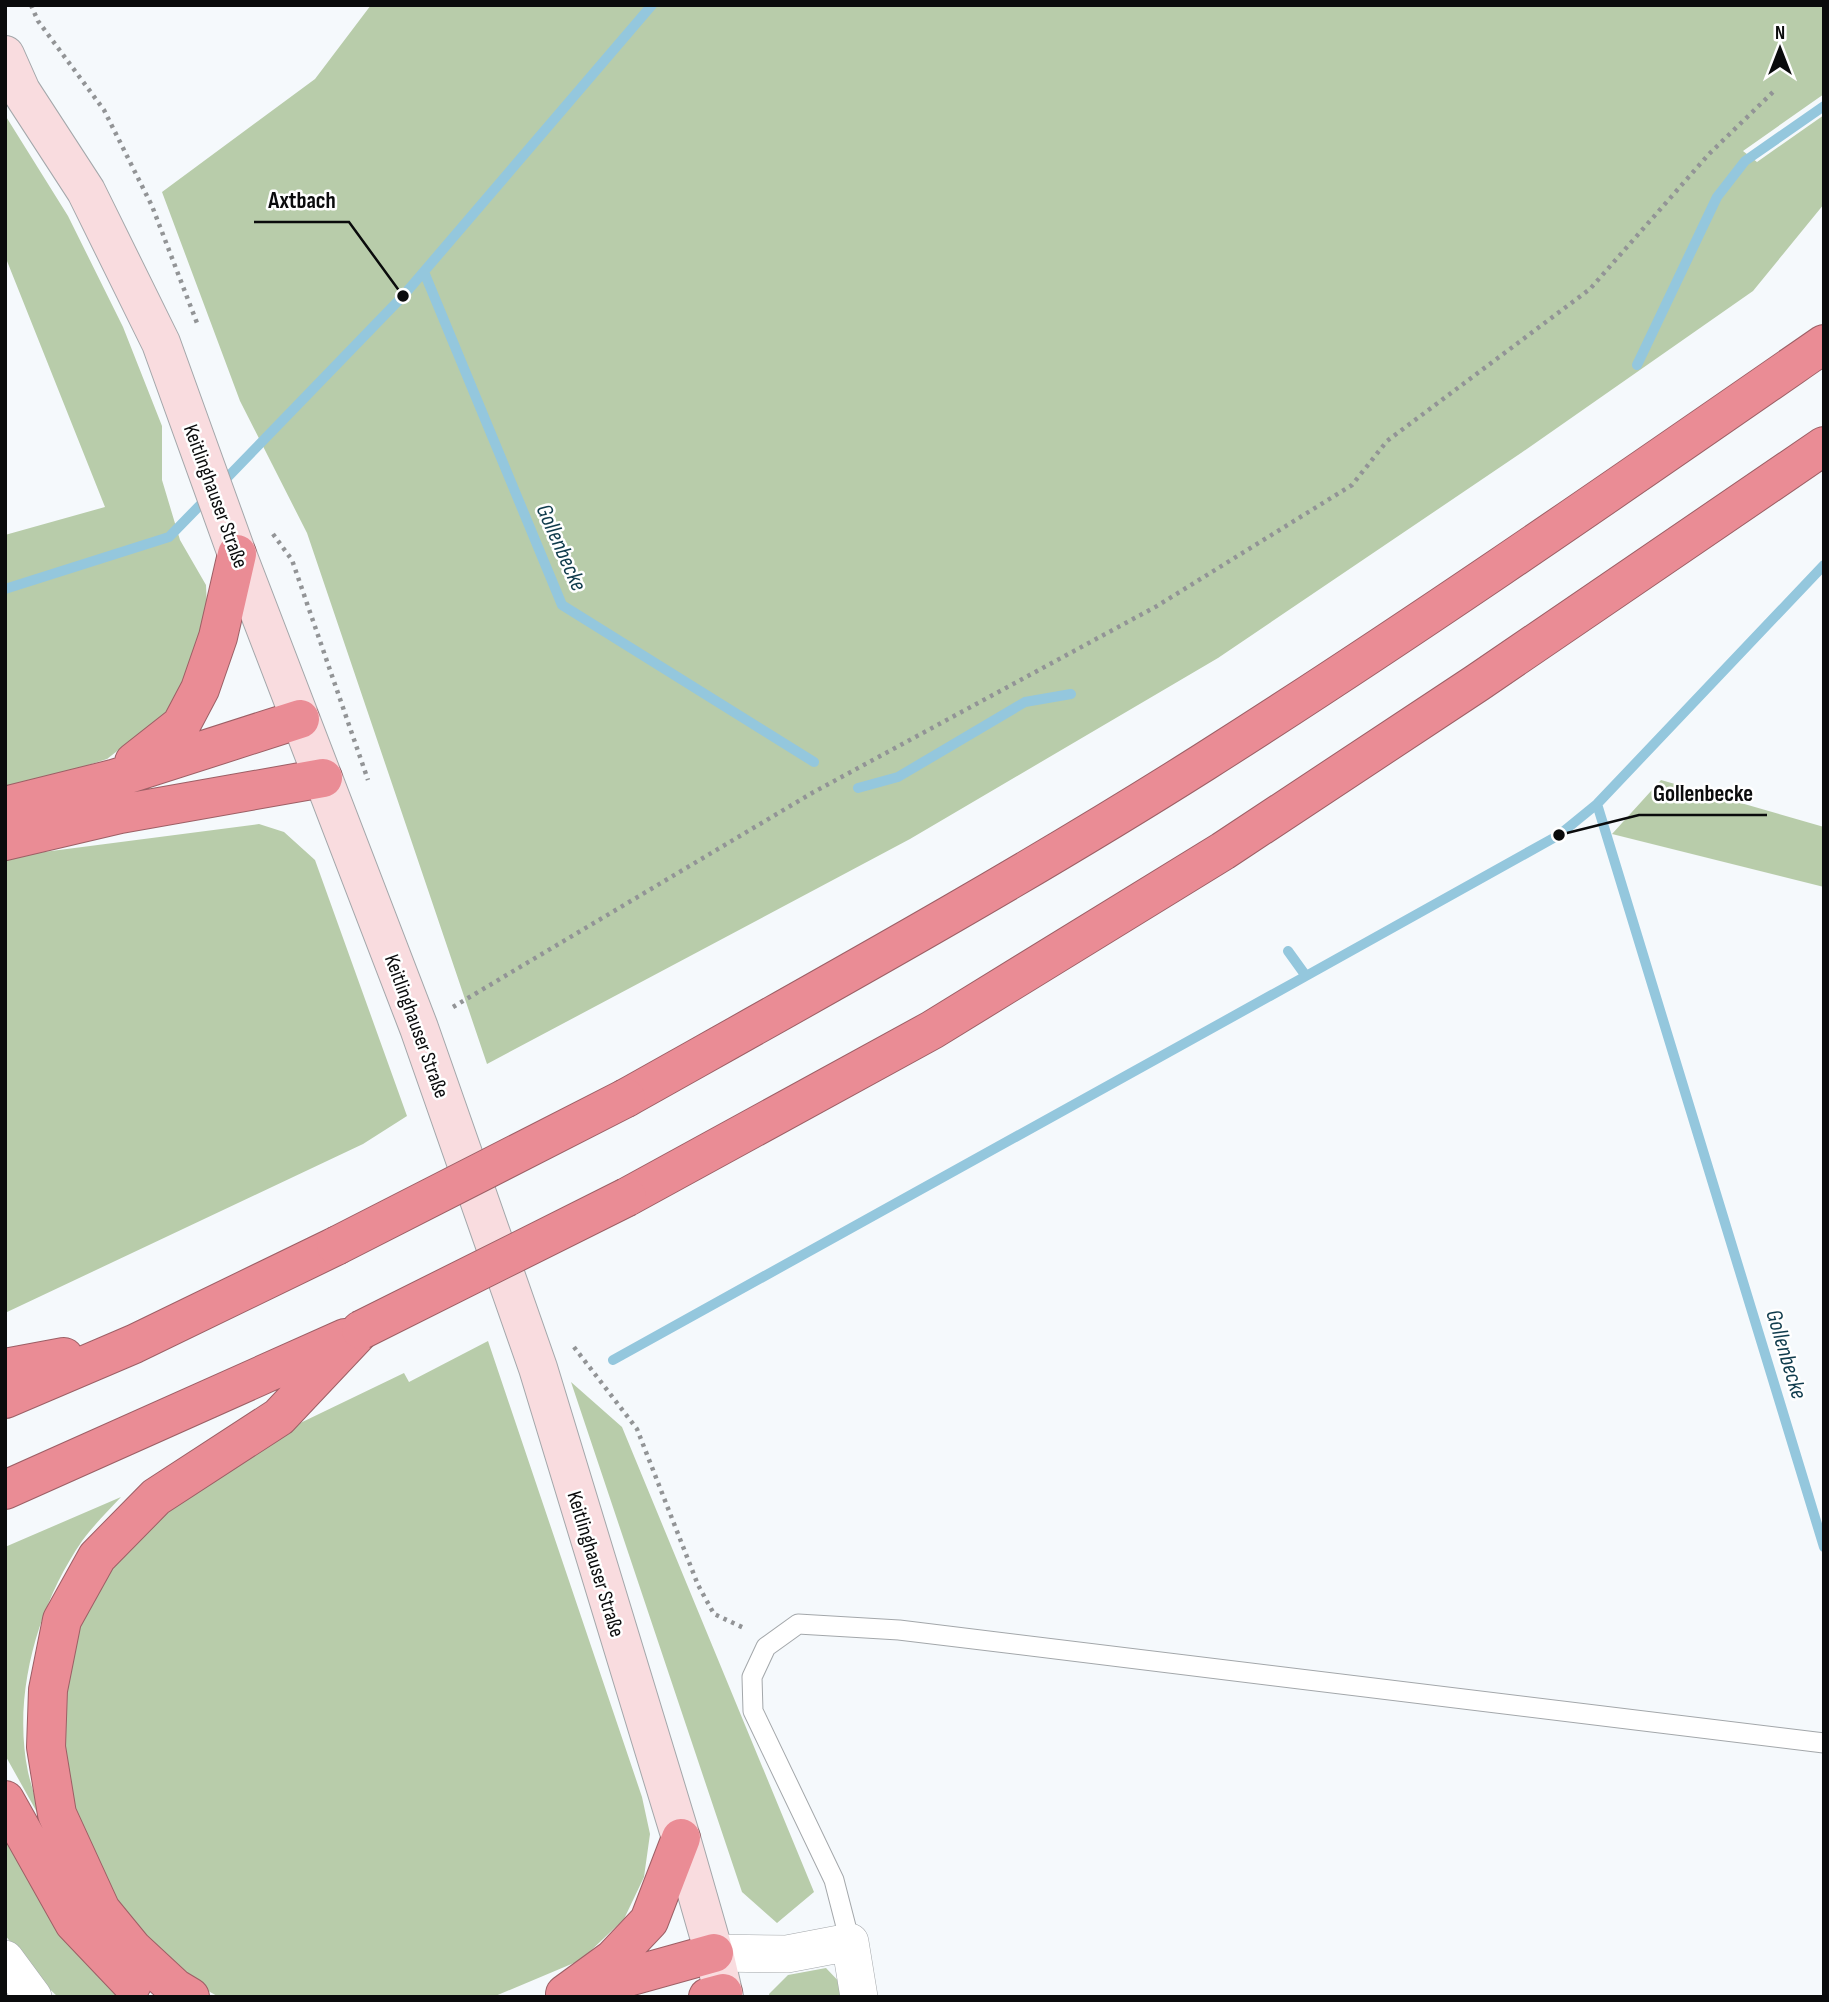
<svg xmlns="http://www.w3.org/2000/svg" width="1829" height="2002" font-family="'Sofia Sans Condensed',sans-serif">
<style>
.green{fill:#b8ccaa}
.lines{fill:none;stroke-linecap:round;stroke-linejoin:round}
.stream{stroke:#94c7dd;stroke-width:10}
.service-casing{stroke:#a3a7aa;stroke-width:21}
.minor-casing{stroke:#a3a7aa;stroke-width:38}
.secondary-casing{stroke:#a3a7aa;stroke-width:40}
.motorway-casing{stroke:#9c5f65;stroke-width:40}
.path{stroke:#929496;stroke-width:4.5;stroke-dasharray:3.5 5;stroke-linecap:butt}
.service{stroke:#fff;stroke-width:19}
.minor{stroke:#fff;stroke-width:37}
.secondary{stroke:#f9dcdf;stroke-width:38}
.motorway{stroke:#ea8c95;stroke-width:38}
.motorway-bridge-casing{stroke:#9c5f65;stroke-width:40;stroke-linecap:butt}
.motorway-bridge{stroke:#ea8c95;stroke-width:38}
.labels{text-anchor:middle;stroke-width:5;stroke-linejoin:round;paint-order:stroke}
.street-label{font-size:21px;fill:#0a0b0c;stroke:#fff}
.water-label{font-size:23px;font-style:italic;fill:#0f3b4c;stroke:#fff}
.leader{fill:none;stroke:#0a0b0c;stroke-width:2.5}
.callout-dot{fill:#0a0b0c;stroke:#fff;stroke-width:2.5}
.callout-label{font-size:23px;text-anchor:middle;font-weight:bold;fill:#0a0b0c;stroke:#fff;stroke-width:5;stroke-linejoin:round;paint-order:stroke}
</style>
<rect width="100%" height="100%" fill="#f5f9fc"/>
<path class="green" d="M 371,5 L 1824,5 L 1824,94 L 1743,151 L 1757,162 L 1824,115 L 1824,204 L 1753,291 L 1521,453 L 1218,658 L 910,839 L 487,1064 L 307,533 L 240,401 L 162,192 L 315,79 Z
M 5,115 L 68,216 L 123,327 L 162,426 L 162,480 L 180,540 L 206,585 L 208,632 L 172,708 L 107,759 L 5,792 L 5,535 L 105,507 L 5,256 Z
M 1661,780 L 1824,827 L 1824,887 L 1612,834 Z
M 259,824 L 284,832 L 315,860 L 407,1116 L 363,1144 L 5,1313 L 5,857 Z
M 488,1341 L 642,1797 L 650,1834 L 644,1877 L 624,1919 L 581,1960 L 493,1997 L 219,1997 L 176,1973 L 101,1887 L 69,1814 L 62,1692 L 79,1628 L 112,1566 L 144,1527 L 294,1426 L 404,1373 L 409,1382 Z
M 571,1382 L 622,1427 L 814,1892 L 777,1923 L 742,1892 Z
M 121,1497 C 108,1511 93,1526 82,1541 C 38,1605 12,1695 28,1772 C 32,1789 38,1806 43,1823 L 5,1755 L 5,1547 Z
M 5,1824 L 128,1997 L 58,1997 L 40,1980 L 5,1935 Z
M 826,1968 L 844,1987 L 844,1997 L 770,1997 L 769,1994 L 788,1975 Z"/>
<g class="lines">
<path class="stream" d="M 424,272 L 562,605 L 814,762
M 1637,365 L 1717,197 L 1745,161 L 1824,106
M 220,485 L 403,296 L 652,5
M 5,589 L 169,537 L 208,497
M 858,788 L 898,777 L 1025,702 L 1071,694
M 1597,804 L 1824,1547
M 1288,951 L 1306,976 L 1559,835 L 1597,804 L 1824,565
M 613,1360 L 1306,976"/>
<defs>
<path id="service" d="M 850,1942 L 834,1880 L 753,1711 L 752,1677 L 766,1647 L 798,1624 L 899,1630 L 1824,1743"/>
<path id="minor" d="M 714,1953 L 787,1954 L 850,1942 L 859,1997
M 5,1959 L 33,1997"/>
<path id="secondary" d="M 5,55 L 21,91 L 86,191 L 161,343 L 237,554 L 419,1028 L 538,1368 L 681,1838 L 714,1953 L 724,1997"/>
<path id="motorway" d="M 134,762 L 181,725 L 200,689 L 218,637 L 237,554
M 5,806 L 113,779 L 300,719
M 5,841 L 120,814 L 323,778
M 626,1098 C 820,989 1016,881 1204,762 C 1415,628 1619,486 1824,344
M 627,1197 L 932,1030 L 1223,851 L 1477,683 L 1824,446
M 5,1368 L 64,1357
M 5,1399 L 134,1344 L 336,1246
M 5,1490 L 345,1338
M 5,1800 L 74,1923 L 132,1984
M 585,1989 L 714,1953
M 565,1994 L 613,1959 L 649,1921 L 681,1838
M 190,1997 L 175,1988 L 133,1949 L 101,1910 L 57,1814 L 46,1747 L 48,1690 L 62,1620 L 97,1557 L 156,1497 L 279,1417 L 361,1330
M 708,1997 L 723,1993"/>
</defs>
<use href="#service" class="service-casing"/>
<use href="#minor" class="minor-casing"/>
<use href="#secondary" class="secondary-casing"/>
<use href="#motorway" class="motorway-casing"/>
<path class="path" d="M 31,5 L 38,21 L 104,110 L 152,206 L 197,323
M 273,534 L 292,560 L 368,780
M 453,1007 L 812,793 L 1157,606 L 1352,485 L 1387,441 L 1590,289 L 1709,154 L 1773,92
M 574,1347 L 637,1429 L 698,1585 L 714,1614 L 744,1628"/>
<use href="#service" class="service"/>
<use href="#minor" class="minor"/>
<use href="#secondary" class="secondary"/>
<use href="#motorway" class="motorway"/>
<defs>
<path id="motorway-bridge" d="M 336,1246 L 626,1098
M 361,1330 L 627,1197"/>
</defs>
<use href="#motorway-bridge" class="motorway-bridge-casing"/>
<use href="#motorway-bridge" class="motorway-bridge"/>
</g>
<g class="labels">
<g class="street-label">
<text transform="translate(216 496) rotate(70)" y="7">Keitlinghauser Straße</text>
<text transform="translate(417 1026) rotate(70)" y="7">Keitlinghauser Straße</text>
<text transform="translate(596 1564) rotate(73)" y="7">Keitlinghauser Straße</text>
</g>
<g class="water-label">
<text transform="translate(562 547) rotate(66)" y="8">Gollenbecke</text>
<text transform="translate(1787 1354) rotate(73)" y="8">Gollenbecke</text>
</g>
</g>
<path class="leader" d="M403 296L349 222H254M1559 835L1639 815H1767"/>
<g class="callout-dot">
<circle cx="403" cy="296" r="7"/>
<circle cx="1559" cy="835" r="7"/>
</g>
<g class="callout-label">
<text x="302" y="208">Axtbach</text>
<text x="1703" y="801">Gollenbecke</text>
</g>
<rect width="1829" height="2002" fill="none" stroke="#0a0b0c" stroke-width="14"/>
<g transform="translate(1780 49)" stroke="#ffffff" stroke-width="5" paint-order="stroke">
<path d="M0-5L12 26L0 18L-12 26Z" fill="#0a0b0c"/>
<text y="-10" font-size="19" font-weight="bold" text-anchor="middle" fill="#0a0b0c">N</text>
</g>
</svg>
